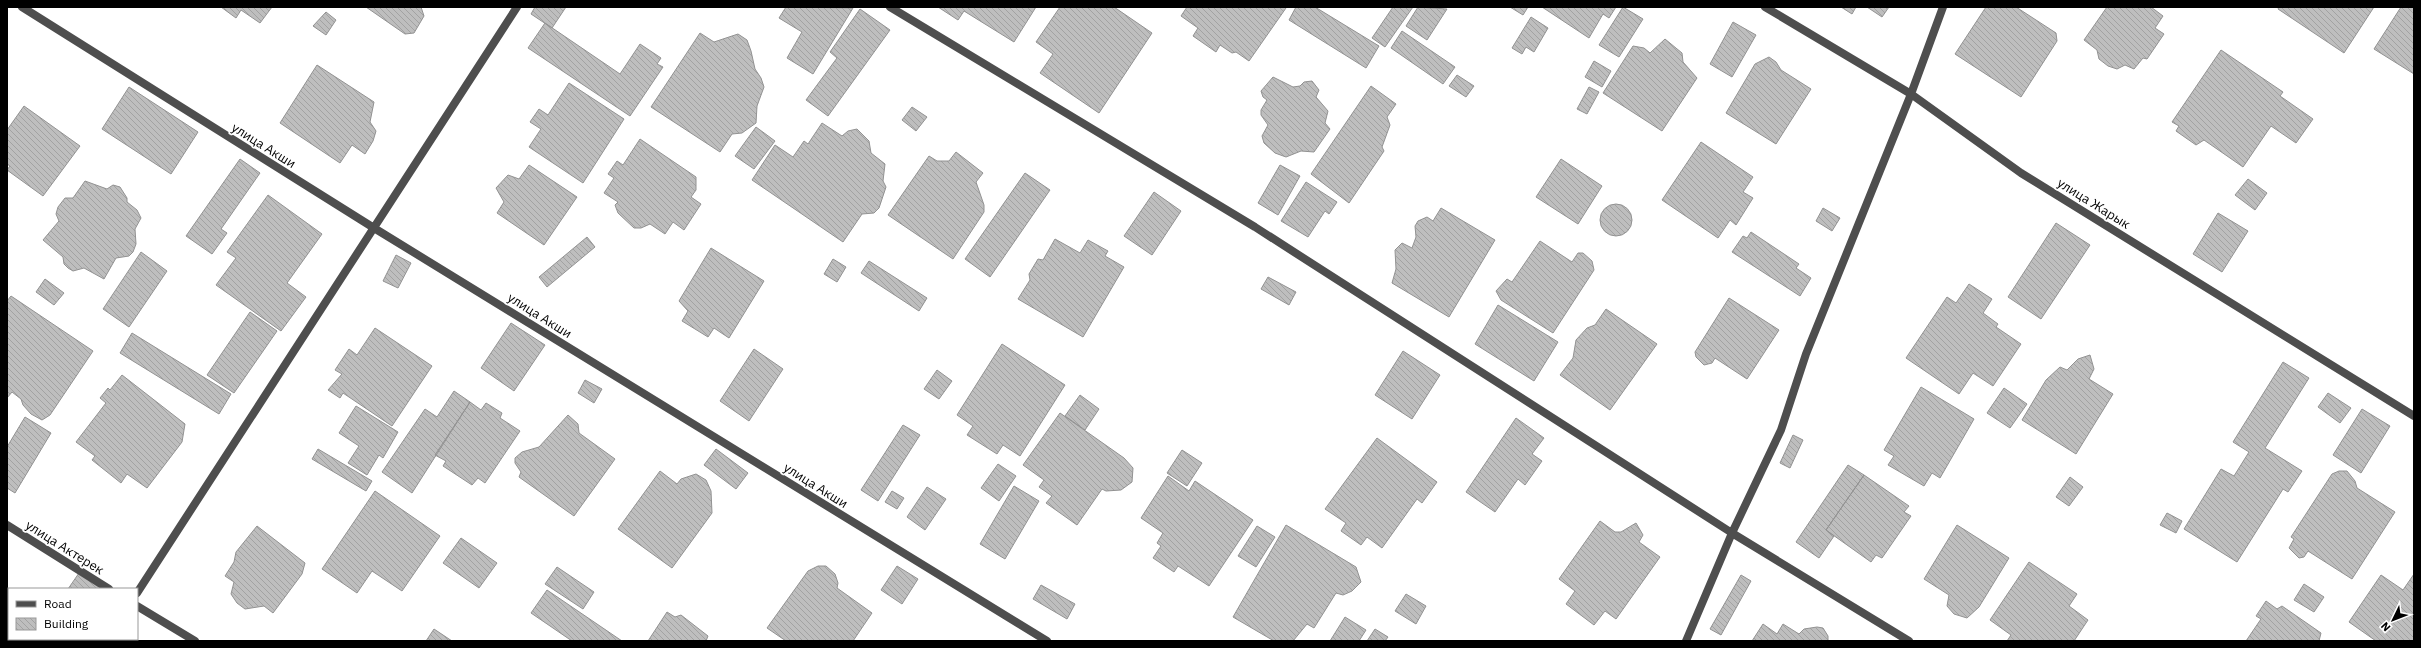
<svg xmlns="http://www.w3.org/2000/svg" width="2421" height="648" font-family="'IBM Plex Sans',sans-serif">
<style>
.building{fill:url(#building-back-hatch);stroke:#929292}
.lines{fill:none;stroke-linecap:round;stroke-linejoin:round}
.minor{stroke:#4e4e4e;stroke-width:8}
.labels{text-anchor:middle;stroke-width:3.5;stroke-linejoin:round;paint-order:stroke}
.street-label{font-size:13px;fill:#000;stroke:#fff}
</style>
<defs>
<pattern id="building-back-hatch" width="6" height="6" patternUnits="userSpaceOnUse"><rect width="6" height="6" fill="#bebebe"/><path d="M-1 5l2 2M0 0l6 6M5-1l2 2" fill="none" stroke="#a2a2a2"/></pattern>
</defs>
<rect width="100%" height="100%" fill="#fff"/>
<path class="building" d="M 221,7 L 272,7 L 260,23 L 241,10 L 236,18 Z
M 366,7 L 421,7 L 424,16 L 414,33 L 405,34 Z
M 535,7 L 566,7 L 552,28 L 531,14 Z
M 786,7 L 853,8 L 813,74 L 787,58 L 802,32 L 779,18 Z
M 938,7 L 1036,7 L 1014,42 L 964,11 L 958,20 Z
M 1060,7 L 1114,7 L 1152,33 L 1099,113 L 1040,73 L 1053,54 L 1036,42 Z
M 1187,7 L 1285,7 L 1286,8 L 1249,61 L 1236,52 L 1232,53 L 1220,45 L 1216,52 L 1193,36 L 1198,28 L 1181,16 Z
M 1296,7 L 1315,7 L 1379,46 L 1366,68 L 1289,20 Z
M 1393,7 L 1413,7 L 1385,47 L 1372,38 Z
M 1418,7 L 1447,9 L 1427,40 L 1406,26 Z
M 1510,7 L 1528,7 L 1523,15 Z
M 1542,7 L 1616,7 L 1609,18 L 1603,14 L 1589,38 Z
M 1623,7 L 1643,19 L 1619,57 L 1599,45 Z
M 1841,7 L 1856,7 L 1852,14 Z
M 1867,7 L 1889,7 L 1882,17 Z
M 1986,7 L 2016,7 L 2056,33 L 2057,41 L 2021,97 L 1955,54 Z
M 2107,7 L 2151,7 L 2163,16 L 2155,28 L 2164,34 L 2147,59 L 2143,58 L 2134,69 L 2125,65 L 2117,69 L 2108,66 L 2099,59 L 2097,50 L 2084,40 Z
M 2279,7 L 2374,7 L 2344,53 L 2278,9 Z
M 2401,7 L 2414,7 L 2414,74 L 2374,49 Z
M 860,9 L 890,30 L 828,116 L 806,100 L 837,58 L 830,52 Z
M 326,12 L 336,20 L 326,35 L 313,26 Z
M 1531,17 L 1548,28 L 1534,52 L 1526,47 L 1522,54 L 1512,48 Z
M 1733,22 L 1756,35 L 1732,77 L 1710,64 Z
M 545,23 L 620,74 L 640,44 L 661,58 L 657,64 L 663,67 L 630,116 L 528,48 Z
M 1402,31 L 1455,67 L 1443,84 L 1391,48 Z
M 700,33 L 714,42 L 738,34 L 747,40 L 751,51 L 755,69 L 761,78 L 764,87 L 757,106 L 756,123 L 742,133 L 732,134 L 720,152 L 651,107 Z
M 1665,39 L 1682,53 L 1683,62 L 1697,78 L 1662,131 L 1603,93 L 1633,46 L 1644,48 L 1650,53 Z
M 2221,50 L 2283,92 L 2280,96 L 2313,119 L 2296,143 L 2271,126 L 2243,167 L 2204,140 L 2196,145 L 2176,131 L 2179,126 L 2172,122 Z
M 1769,57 L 1776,62 L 1781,70 L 1811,89 L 1776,144 L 1726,113 L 1755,64 Z
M 1594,61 L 1611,71 L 1602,87 L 1585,77 Z
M 317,65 L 374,102 L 370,122 L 376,131 L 373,141 L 365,154 L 352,145 L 340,163 L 280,123 Z
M 1457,75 L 1474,86 L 1466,97 L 1449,86 Z
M 1273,77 L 1293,87 L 1300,86 L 1304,82 L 1312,81 L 1319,90 L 1316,97 L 1328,111 L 1325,123 L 1330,129 L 1314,152 L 1301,151 L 1286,157 L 1275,153 L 1264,143 L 1262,136 L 1268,125 L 1261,115 L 1261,110 L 1267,100 L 1263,97 L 1261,91 Z
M 569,83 L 624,119 L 583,183 L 529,147 L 541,129 L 530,122 L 539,109 L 548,115 Z
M 1371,86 L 1396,104 L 1387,117 L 1390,125 L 1382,147 L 1384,151 L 1349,203 L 1311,174 Z
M 129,87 L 198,132 L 171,174 L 102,129 Z
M 1589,87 L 1599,92 L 1587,114 L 1577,109 Z
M 24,106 L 80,146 L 43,196 L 7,170 L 10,166 L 7,164 L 7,130 Z
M 912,107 L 927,117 L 916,131 L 902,120 Z
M 822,123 L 842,136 L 848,131 L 857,129 L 869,141 L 871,153 L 885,164 L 883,181 L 886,187 L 879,208 L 874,213 L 862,214 L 843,242 L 752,180 L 775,145 L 793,157 L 804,141 L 808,144 Z
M 756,127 L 775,141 L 754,169 L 735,156 Z
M 640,139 L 696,177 L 696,190 L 691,197 L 701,204 L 684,230 L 673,222 L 665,234 L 650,224 L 641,228 L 634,228 L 618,213 L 615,205 L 618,202 L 604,193 L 614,178 L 608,174 L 617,161 L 623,165 Z
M 1701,142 L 1753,177 L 1743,192 L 1753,198 L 1736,225 L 1730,220 L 1718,238 L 1662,200 Z
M 956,152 L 983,173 L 976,182 L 984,205 L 984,212 L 953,259 L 888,215 L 929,156 L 937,161 L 949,161 Z
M 240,159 L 260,173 L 221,229 L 227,233 L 212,254 L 186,236 Z
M 1561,159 L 1602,186 L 1578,224 L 1536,197 Z
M 529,165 L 577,197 L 544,245 L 497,213 L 504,202 L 496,188 L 508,175 L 519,179 Z
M 1280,165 L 1300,176 L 1278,215 L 1258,203 Z
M 1025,173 L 1050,190 L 990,277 L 965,259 Z
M 2248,179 L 2267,193 L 2255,210 L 2235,195 Z
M 85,181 L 107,189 L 113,185 L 120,187 L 127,198 L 127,202 L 137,210 L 141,218 L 135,229 L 136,244 L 133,252 L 129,256 L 116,258 L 104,279 L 84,268 L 73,271 L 68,268 L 64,264 L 63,257 L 43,240 L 59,221 L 56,214 L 58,207 L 65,198 L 73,198 Z
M 1306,182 L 1337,202 L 1329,214 L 1325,211 L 1308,237 L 1281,221 Z
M 1154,192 L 1181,211 L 1152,255 L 1124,236 Z
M 268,195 L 322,234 L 287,283 L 306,297 L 281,331 L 216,285 L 236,258 L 227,252 Z
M1600 220a16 16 0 1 1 32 0a16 16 0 1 1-32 0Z
M 1441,208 L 1495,240 L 1449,317 L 1392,283 L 1396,269 L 1395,250 L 1402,243 L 1412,248 L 1416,237 L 1415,226 L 1418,221 L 1427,217 L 1433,221 Z
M 1823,208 L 1840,218 L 1832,231 L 1816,221 Z
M 2218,213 L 2248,231 L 2222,272 L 2193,254 Z
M 2056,223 L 2090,245 L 2041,319 L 2008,297 Z
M 1751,232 L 1799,264 L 1796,268 L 1811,278 L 1800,296 L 1732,252 L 1743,236 L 1747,238 Z
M 587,237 L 595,247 L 547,287 L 539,277 Z
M 1055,239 L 1080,253 L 1088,240 L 1108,251 L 1105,256 L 1124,267 L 1083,337 L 1018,299 L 1030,280 L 1029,274 L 1038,259 L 1043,260 Z
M 1540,241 L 1572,262 L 1578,253 L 1583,253 L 1592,261 L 1594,270 L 1553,333 L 1501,300 L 1496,291 L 1507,279 L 1512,282 Z
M 711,248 L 764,281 L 729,338 L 714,328 L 708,337 L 682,321 L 688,311 L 679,301 Z
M 141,252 L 167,271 L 129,327 L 103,309 Z
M 396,255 L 411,263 L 398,288 L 383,281 Z
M 833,259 L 846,267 L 837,282 L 824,274 Z
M 869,261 L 927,298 L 919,311 L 861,273 Z
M 1268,277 L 1296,292 L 1289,305 L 1261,289 Z
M 45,279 L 64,293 L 54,305 L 36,292 Z
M 1969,284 L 1992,299 L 1983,313 L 1998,324 L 1996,327 L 2021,344 L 1993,386 L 1973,373 L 1959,394 L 1906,358 L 1947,297 L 1956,303 Z
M 11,296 L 93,351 L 50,415 L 42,420 L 31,414 L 23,405 L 21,399 L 12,392 L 7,398 L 7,301 Z
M 1729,298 L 1779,330 L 1747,379 L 1715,358 L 1712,363 L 1704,365 L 1696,357 L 1695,352 Z
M 1498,305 L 1558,342 L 1534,381 L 1475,344 Z
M 1606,309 L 1657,344 L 1610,410 L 1560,375 L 1573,358 L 1576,340 L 1587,328 L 1595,325 Z
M 250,312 L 277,331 L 234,393 L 207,375 Z
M 511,323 L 545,345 L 514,391 L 481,368 Z
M 375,328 L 432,366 L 392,426 L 343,393 L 340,398 L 328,390 L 342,374 L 335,370 L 349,349 L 357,355 Z
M 132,333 L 231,394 L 219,414 L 120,353 Z
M 1002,344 L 1065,385 L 1020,456 L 1003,445 L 997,454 L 967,435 L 973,426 L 957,415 Z
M 754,349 L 783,369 L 749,421 L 720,401 Z
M 1403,351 L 1440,375 L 1412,419 L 1375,395 Z
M 2090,355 L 2094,369 L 2089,379 L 2113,394 L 2076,454 L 2022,420 L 2046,380 L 2060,367 L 2067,370 L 2078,359 Z
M 2283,362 L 2309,378 L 2265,448 L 2302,471 L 2288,492 L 2283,489 L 2237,562 L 2184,529 L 2221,469 L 2234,476 L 2249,452 L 2233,442 Z
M 937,370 L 952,381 L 939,399 L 924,389 Z
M 122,375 L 185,424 L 182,442 L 147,488 L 127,474 L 121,483 L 92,460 L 95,456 L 76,442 L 106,403 L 100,398 L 108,388 L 110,390 Z
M 585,380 L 602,389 L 594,403 L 578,393 Z
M 1921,387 L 1974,419 L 1940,478 L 1932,473 L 1924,486 L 1888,465 L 1894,456 L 1884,450 Z
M 2004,388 L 2027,404 L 2010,428 L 1987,413 Z
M 454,391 L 470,402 L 412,493 L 382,472 L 425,409 L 437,417 Z
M 2328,393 L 2351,408 L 2340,423 L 2318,407 Z
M 1080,395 L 1099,409 L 1085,430 L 1065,416 Z
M 470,402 L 481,410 L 486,403 L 502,413 L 500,418 L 520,431 L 485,483 L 478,478 L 472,485 L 443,466 L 446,461 L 435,455 Z
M 356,406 L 398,432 L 383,458 L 379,455 L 367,475 L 348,463 L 359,446 L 339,433 Z
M 2362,409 L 2390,426 L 2361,473 L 2333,455 Z
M 1060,413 L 1124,458 L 1133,468 L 1132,482 L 1121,490 L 1106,491 L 1102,489 L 1077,525 L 1046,503 L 1052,496 L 1039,487 L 1044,480 L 1023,465 Z
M 568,415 L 578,424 L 579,433 L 615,459 L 574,516 L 519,477 L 521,472 L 515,463 L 515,458 L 522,452 L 539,447 Z
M 25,417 L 51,433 L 15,493 L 7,488 L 7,447 Z
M 1516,418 L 1544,438 L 1532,454 L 1542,461 L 1525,485 L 1518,479 L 1495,512 L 1466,492 Z
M 903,425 L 920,435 L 878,501 L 861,490 Z
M 1793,435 L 1803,440 L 1790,468 L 1780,463 Z
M 1377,438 L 1437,482 L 1422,503 L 1417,499 L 1382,548 L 1367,537 L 1361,545 L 1341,531 L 1346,523 L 1325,509 Z
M 318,449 L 372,481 L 366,491 L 312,459 Z
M 716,449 L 748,473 L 736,489 L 704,465 Z
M 1182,450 L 1202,463 L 1187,486 L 1167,473 Z
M 998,464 L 1016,476 L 999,501 L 981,488 Z
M 1848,465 L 1864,475 L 1826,530 L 1834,536 L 1819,558 L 1796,542 Z
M 660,471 L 677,484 L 681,479 L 696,474 L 706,480 L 711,491 L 712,513 L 672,568 L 618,529 Z
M 2339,471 L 2347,471 L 2355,481 L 2357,488 L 2395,512 L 2352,579 L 2308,551 L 2304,557 L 2299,558 L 2289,548 L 2294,539 L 2291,537 L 2332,474 Z
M 1864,475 L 1909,506 L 1904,512 L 1911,516 L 1882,558 L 1876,555 L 1871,562 L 1826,530 Z
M 1168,476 L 1189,491 L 1195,481 L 1253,520 L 1209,586 L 1178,566 L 1174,572 L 1153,558 L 1161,546 L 1157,543 L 1163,533 L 1141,518 Z
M 2070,477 L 2083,487 L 2069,506 L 2056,497 Z
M 1014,486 L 1039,501 L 1005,559 L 980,544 Z
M 927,487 L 946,499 L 925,530 L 907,517 Z
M 375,491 L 440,536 L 402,591 L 372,571 L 357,593 L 322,569 Z
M 892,491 L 904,498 L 897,509 L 885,502 Z
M 2167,513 L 2182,521 L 2176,533 L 2160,525 Z
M 1600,521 L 1615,532 L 1621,532 L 1636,523 L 1643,535 L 1639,542 L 1660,557 L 1616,619 L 1605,611 L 1594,625 L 1566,604 L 1575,591 L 1559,579 Z
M 1286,525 L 1356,567 L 1361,582 L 1352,591 L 1343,595 L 1336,593 L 1314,628 L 1307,624 L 1293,641 L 1274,641 L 1233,617 Z
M 1957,525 L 2009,558 L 1979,607 L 1967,618 L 1954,614 L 1947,606 L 1949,595 L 1924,579 Z
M 257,526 L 305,563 L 302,574 L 273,613 L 264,606 L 245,609 L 237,603 L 231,594 L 234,582 L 225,576 L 234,562 L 236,552 Z
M 1257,526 L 1275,537 L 1256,567 L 1238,556 Z
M 461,538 L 497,563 L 479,588 L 443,563 Z
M 2029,562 L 2077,594 L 2069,606 L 2088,620 L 2074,641 L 2007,641 L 2011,635 L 1990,620 Z
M 818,566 L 826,566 L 835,574 L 838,583 L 837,588 L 872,613 L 853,641 L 786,641 L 767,628 L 808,571 Z
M 897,566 L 918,579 L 902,604 L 881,590 Z
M 557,567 L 594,592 L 583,609 L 545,584 Z
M 79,573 L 103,589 L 68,589 Z
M 2414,574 L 2414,641 L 2376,641 L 2349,622 L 2381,575 L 2403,590 Z
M 1741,575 L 1751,581 L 1721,635 L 1710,629 Z
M 2304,584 L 2324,597 L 2314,612 L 2294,600 Z
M 1041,585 L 1075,604 L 1067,619 L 1033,599 Z
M 547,590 L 622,641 L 572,641 L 531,613 Z
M 1406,594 L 1426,606 L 1416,624 L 1395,611 Z
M 2266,601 L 2277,609 L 2282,606 L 2321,633 L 2319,641 L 2246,641 L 2261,619 L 2256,616 Z
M 667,612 L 675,617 L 681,615 L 708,636 L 706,641 L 648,641 Z
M 1345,617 L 1366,630 L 1359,641 L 1330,641 Z
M 1763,624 L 1777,634 L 1783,624 L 1799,634 L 1804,629 L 1817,627 L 1823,628 L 1828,636 L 1828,641 L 1752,641 Z
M 434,629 L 452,641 L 426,641 Z
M 1375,629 L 1388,637 L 1385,641 L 1367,641 Z
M 58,639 L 84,639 L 83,641 L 56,641 Z"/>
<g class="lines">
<path class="minor" d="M 22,7 L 374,228 L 1047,641
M 890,7 L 1255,227 L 1732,533 L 1909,641
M 1765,7 L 1911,94 L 2021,173 L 2414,416
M 7,525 L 109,589
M 137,593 L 517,7
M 137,606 L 195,641
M 106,641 L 107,639
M 1686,641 L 1732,533 L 1781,430 L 1806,354 L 1911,94 L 1943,7"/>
</g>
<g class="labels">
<g class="street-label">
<text transform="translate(264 145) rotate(32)" y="5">улица Акши</text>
<text transform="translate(2094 203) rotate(32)" y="5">улица Жарык</text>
<text transform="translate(540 315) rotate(32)" y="5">улица Акши</text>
<text transform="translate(816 485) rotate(32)" y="5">улица Акши</text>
<text transform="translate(65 547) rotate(32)" y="5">улица Актерек</text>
</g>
</g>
<rect width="2421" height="648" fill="none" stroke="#000000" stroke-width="16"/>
<rect x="8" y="588" width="130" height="52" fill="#ffffff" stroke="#999999"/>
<rect x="16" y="601" width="20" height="6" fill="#4e4e4e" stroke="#999999"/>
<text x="44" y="608" font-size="12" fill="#000000">Road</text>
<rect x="16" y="618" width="20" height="12" fill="url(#building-back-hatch)" stroke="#999999"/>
<text x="44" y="628" font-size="12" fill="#000000">Building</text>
<g transform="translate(2393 620) rotate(227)" stroke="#ffffff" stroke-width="3" paint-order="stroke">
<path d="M0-3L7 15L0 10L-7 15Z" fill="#000000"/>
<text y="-6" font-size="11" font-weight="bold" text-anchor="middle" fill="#000000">N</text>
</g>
</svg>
